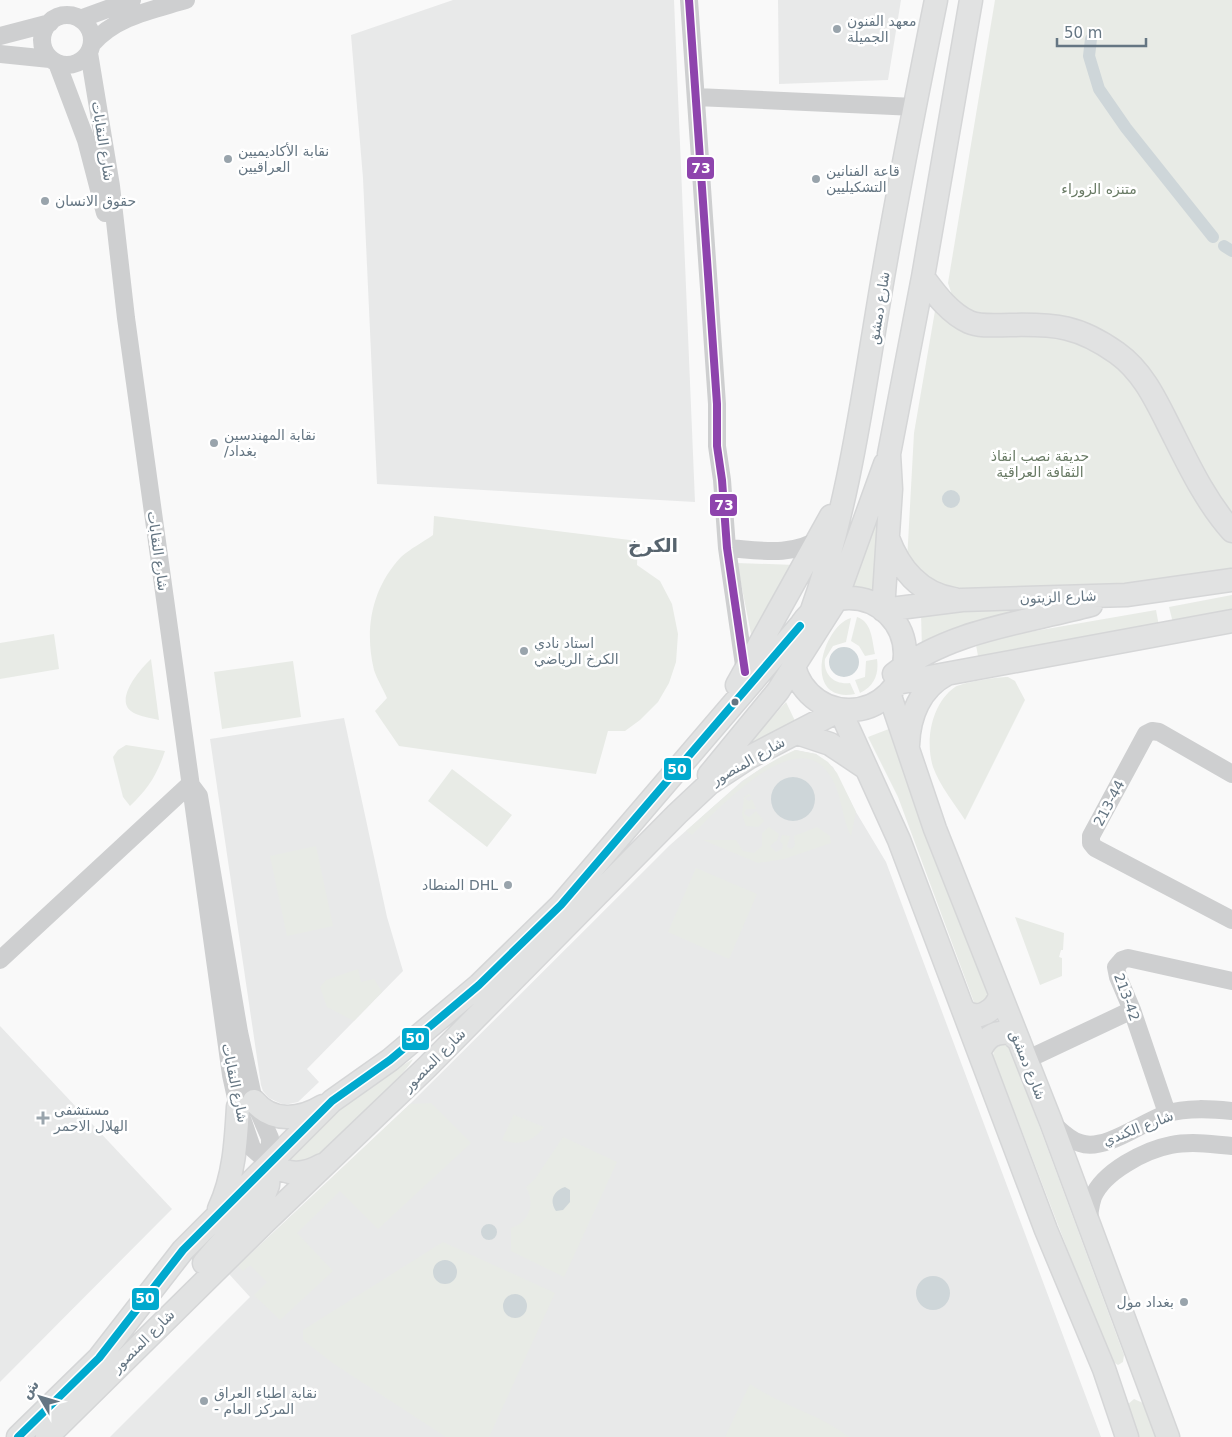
<svg xmlns="http://www.w3.org/2000/svg" width="1232" height="1437" font-family="'DejaVu Sans','Noto Sans Arabic',sans-serif">
<style>
.built{fill:#e8e9e9}
.green{fill:#e8ebe6}
.water{fill:#ced6d9}
.lines{fill:none;stroke-linecap:round;stroke-linejoin:round}
.canal{stroke:#ced6d9;stroke-width:12}
.major-casing{stroke:#d5d6d7;stroke-width:25}
.minor{stroke:#cecfd0;stroke-width:18}
.major{stroke:#e1e2e2;stroke-width:22}
.bus-1-casing{stroke:#fff;stroke-width:11}
.bus-2-casing{stroke:#fff;stroke-width:11}
.bus-1{stroke:#8e44ad;stroke-width:8}
.bus-2{stroke:#00a9ce;stroke-width:8}
.poi-dot{fill:#99a4ac;stroke:#fff;stroke-width:2}
.bus-dot{fill:#657683;stroke:#fff;stroke-width:2}
.labels{text-anchor:middle;stroke-width:5;stroke-linejoin:round;paint-order:stroke}
.poi-label{font-size:14px;fill:#657683;stroke:#fff;text-anchor:start}
.street-label{font-size:14px;fill:#657683;stroke:#fff}
.park-label{font-size:14px;fill:#687a64;stroke:#fff}
.district-label{font-size:19px;font-weight:bold;fill:#57646e;stroke:#fff}
.line-badge{stroke:#fff;stroke-width:2}
.badge-label{font-size:14px;text-anchor:middle;font-weight:bold;fill:#fff}
</style>
<rect width="100%" height="100%" fill="#f9f9f9"/>
<path class="built" d="M 453,0 L 674,0 L 695,502 L 377,484 L 363,178 L 351,35 Z
M 778,0 L 901,0 L 888,80 L 779,84 Z
M 344,718 L 387,917 L 403,971 L 307,1069 L 319,1082 L 298,1102 L 284,1105 L 269,1098 L 263,1091 L 261,1085 L 210,739 Z
M 796,750 L 816,754 L 833,767 L 856,812 L 886,862 L 1101,1437 L 110,1437 L 250,1297 L 229,1274 L 410,1104 L 670,845 L 742,781 L 763,767 Z
M 0,1026 L 172,1209 L 0,1382 Z"/>
<path class="green" d="M 995,0 L 1232,0 L 1232,514 L 1208,481 L 1134,354 L 974,317 L 954,301 L 948,283 Z
M 936,305 L 1085,342 L 1126,370 L 1232,538 L 1232,574 L 1144,585 L 948,591 L 930,585 L 907,561 L 914,433 Z
M 881,511 L 875,588 C 869,592 857,590 852,585 Z
M 434,516 L 638,541 L 637,565 L 660,581 L 672,604 L 678,634 L 676,662 L 669,683 L 658,702 L 640,720 L 625,731 L 608,731 L 596,774 L 399,746 L 375,711 L 387,698 C 383,689 377,679 374,670 C 364,629 372,588 401,557 C 410,549 423,542 433,535 Z
M 737,563 L 795,565 L 752,639 Z
M 1232,595 L 1232,612 L 1173,623 L 1169,607 Z
M 1049,606 L 922,649 L 921,614 Z
M 1156,610 L 1159,626 L 996,656 L 978,656 L 976,645 L 989,639 Z
M 857,617 C 872,622 872,640 875,654 L 865,656 L 859,646 L 851,641 Z
M 851,618 L 846,642 L 833,646 L 825,659 C 823,674 834,685 850,683 L 855,694 C 801,704 822,626 851,618 Z
M 54,634 L 59,669 L 0,679 L 0,643 Z
M 151,659 L 159,720 C 152,718 143,717 136,714 C 110,704 140,669 151,659 Z
M 877,659 C 879,673 875,686 860,693 L 855,680 L 865,677 L 866,661 Z
M 293,661 L 301,717 L 222,729 L 214,672 Z
M 1008,677 L 1015,681 L 1025,700 L 965,820 C 954,803 940,786 933,767 C 925,741 931,704 955,687 C 964,682 997,677 1008,677 Z
M 786,702 L 796,723 L 739,754 Z
M 894,727 L 991,1000 L 975,1005 L 898,797 L 868,737 Z
M 126,745 L 165,751 C 157,775 148,789 130,806 L 123,797 L 113,757 L 118,750 Z
M 795,750 L 816,754 L 828,762 L 837,773 L 856,812 L 851,836 C 841,816 842,792 829,774 C 796,723 717,810 692,835 L 686,831 C 720,801 753,768 795,750 Z
M 452,769 L 512,815 L 487,847 L 428,801 Z
M 749,794 L 752,797 L 748,796 L 745,799 L 749,801 L 752,799 L 756,809 L 746,809 L 744,814 L 749,817 L 756,811 L 764,821 L 758,827 L 746,826 L 742,814 L 744,797 Z
M 769,827 L 779,834 L 777,840 L 770,846 L 776,852 L 782,849 L 783,845 L 780,841 L 782,835 L 790,836 L 787,847 L 792,849 L 795,845 L 794,836 L 817,827 L 830,836 L 831,843 L 784,859 L 758,863 L 703,840 L 736,840 L 743,851 L 754,853 L 762,846 L 762,833 Z
M 316,846 L 333,926 L 287,936 L 270,856 Z
M 696,868 L 757,894 L 729,959 L 668,932 Z
M 1015,917 L 1064,933 L 1063,950 L 1061,950 L 1059,957 L 1062,958 L 1062,976 L 1040,985 Z
M 358,969 L 361,982 L 374,979 L 382,992 L 354,1021 L 327,1007 L 320,987 L 326,980 Z
M 1002,1044 L 1010,1047 L 1124,1355 L 1123,1362 L 1118,1365 L 1110,1360 L 993,1056 L 994,1049 Z
M 413,1059 C 405,1076 330,1150 313,1160 C 305,1164 296,1163 287,1162 C 322,1120 367,1086 413,1059 Z
M 431,1103 L 471,1143 L 378,1229 L 340,1191 L 297,1233 L 333,1271 L 280,1320 L 254,1295 L 267,1282 L 250,1265 L 243,1271 L 238,1266 L 410,1104 Z
M 514,1114 L 514,1115 L 544,1127 C 533,1142 519,1146 502,1140 Z
M 563,1137 L 617,1162 L 564,1277 L 511,1251 L 511,1228 C 529,1223 536,1203 526,1187 L 535,1179 Z
M 443,1242 L 555,1293 L 489,1437 L 446,1437 L 334,1364 L 303,1340 L 303,1330 Z
M 750,1384 C 782,1406 819,1414 849,1437 L 725,1437 Z
M 1134,1399 L 1143,1403 L 1156,1437 L 1138,1437 L 1127,1405 Z"/>
<path class="water" d="M942 499a9 9 0 1 1 18 0a9 9 0 1 1-18 0Z
M829 662a15 15 0 1 1 30 0a15 15 0 1 1-30 0Z
M771 799a22 22 0 1 1 44 0a22 22 0 1 1-44 0Z
M 565,1187 L 570,1190 L 570,1202 L 563,1210 L 556,1211 C 549,1201 553,1191 565,1187 Z
M481 1232a8 8 0 1 1 16 0a8 8 0 1 1-16 0Z
M433 1272a12 12 0 1 1 24 0a12 12 0 1 1-24 0Z
M916 1293a17 17 0 1 1 34 0a17 17 0 1 1-34 0Z
M503 1306a12 12 0 1 1 24 0a12 12 0 1 1-24 0Z"/>
<g class="lines">
<path class="canal" d="M 1091,39 L 1089,56 L 1099,89 L 1126,128 L 1213,237
M 1224,246 L 1232,251"/>
<defs>
<path id="major" d="M 923,277 C 935,293 949,313 969,322 C 980,327 998,325 1010,325 C 1056,324 1079,326 1117,353 C 1145,373 1158,405 1173,434 C 1190,468 1207,503 1232,531
M 888,538 C 899,568 920,594 954,599
M793 654a56 56 0 1 1 112 0a56 56 0 1 1-112 0Z
M 883,610 L 891,489 L 889,454 L 923,277 L 971,0
M 883,610 L 962,600 L 1126,595 L 1232,580
M 811,613 C 849,507 863,394 882,283 C 898,189 917,94 936,0
M 894,674 C 949,630 1024,623 1091,605
M 897,683 L 1232,621
M 737,685 L 831,516
M 889,693 L 935,829 L 1051,1122 L 1168,1437
M 840,710 L 899,840 L 1046,1230 L 1104,1369 L 1127,1437
M 797,733 L 830,744 L 866,768
M 908,745 C 909,716 920,688 947,674
M 709,775 L 778,691 L 836,600 L 885,464
M 963,1009 C 976,1024 997,1010 1000,994
M 980,1051 C 986,1037 995,1031 1010,1033 L 1019,1041
M 254,1101 C 272,1123 300,1120 323,1106
M 270,1164 C 289,1175 302,1176 322,1165
M 219,1209 C 234,1177 236,1142 238,1107
M 204,1263 L 265,1193 L 268,1185 L 270,1164
M 18,1437 L 99,1358 L 183,1250 L 332,1101 L 390,1060 L 479,985 L 561,905 L 800,626
M 47,1437 L 265,1222 L 427,1067 L 677,814 L 710,783 L 748,758 L 840,710"/>
</defs>
<use href="#major" class="major-casing"/>
<path class="minor" d="M 689,0 L 717,404 L 717,446 L 722,480 L 727,548 L 745,672
M42 40a25 25 0 1 1 50 0a25 25 0 1 1-50 0Z
M 80,19 L 132,0
M 0,36 L 50,23
M 92,44 C 116,16 153,10 186,0
M 89,53 L 111,186 L 126,318 L 231,1075 L 238,1107 L 252,1148 L 270,1164 L 270,1138 L 254,1101 L 239,1032 L 199,796 L 190,784
M 0,54 L 50,59
M 57,63 L 86,140 L 105,213
M 696,97 L 915,107
M 727,548 C 758,550 792,557 819,539
M 1232,774 L 1159,732 L 1152,731 L 1146,734 L 1091,836 L 1091,843 L 1095,848 L 1232,920
M 0,960 L 190,784
M 1026,1060 L 1132,1010
M 1167,1113 L 1132,1010 L 1118,977 L 1116,967 L 1122,960 L 1128,958 L 1232,981
M 1052,1123 C 1060,1130 1069,1140 1080,1143 C 1105,1152 1142,1122 1166,1114 C 1186,1107 1212,1109 1232,1111
M 1089,1224 C 1089,1215 1090,1206 1093,1197 C 1103,1172 1145,1150 1171,1145 C 1190,1141 1213,1144 1232,1146"/>
<use href="#major" class="major"/>
<defs>
<path id="bus-1" d="M 689,0 L 717,404 L 717,446 L 722,480 L 727,548 L 745,672"/>
<path id="bus-2" d="M 18,1437 L 99,1358 L 183,1250 L 332,1101 L 390,1060 L 479,985 L 561,905 L 800,626"/>
</defs>
<use href="#bus-1" class="bus-1-casing"/>
<use href="#bus-2" class="bus-2-casing"/>
<use href="#bus-1" class="bus-1"/>
<use href="#bus-2" class="bus-2"/>
</g>
<g class="poi-dot">
<circle cx="837" cy="29" r="5"/>
<circle cx="228" cy="159" r="5"/>
<circle cx="816" cy="179" r="5"/>
<circle cx="45" cy="201" r="5"/>
<circle cx="214" cy="443" r="5"/>
<circle cx="524" cy="651" r="5"/>
<circle cx="508" cy="885" r="5"/>
<path d="M40.5 1110.5h5v5h5v5h-5v5h-5v-5h-5v-5h5z"/>
<circle cx="1184" cy="1302" r="5"/>
<circle cx="204" cy="1401" r="5"/>
</g>
<circle class="bus-dot" cx="735" cy="702" r="4.5"/>
<g class="labels">
<g class="poi-label">
<text x="847" y="26">معهد الفنون<tspan x="847" dy="16">الجميلة</tspan></text>
<text x="238" y="156">نقابة الأكاديميين<tspan x="238" dy="16">العراقيين</tspan></text>
<text x="826" y="176">قاعة الفنانين<tspan x="826" dy="16">التشكيليين</tspan></text>
<text x="55" y="206">حقوق الانسان</text>
<text x="224" y="440">نقابة المهندسين<tspan x="224" dy="16">/بغداد</tspan></text>
<text x="534" y="648">استاد نادي<tspan x="534" dy="16">الكرخ الرياضي</tspan></text>
<text x="498" y="890" text-anchor="end">المنطاد DHL</text>
<text x="54" y="1115">مستشفى<tspan x="54" dy="16">الهلال الاحمر</tspan></text>
<text x="1174" y="1307" text-anchor="end">بغداد مول</text>
<text x="214" y="1398">نقابة اطباء العراق<tspan x="214" dy="16">- المركز العام</tspan></text>
</g>
<g class="street-label">
<text transform="translate(103 141) rotate(81)" y="5">شارع النقابات</text>
<text transform="translate(879 308) rotate(-81)" y="5">شارع دمشق</text>
<text transform="translate(158 551) rotate(82)" y="5">شارع النقابات</text>
<text transform="translate(1058 597) rotate(-2)" y="5">شارع الزيتون</text>
<text transform="translate(748 761) rotate(-30)" y="5">شارع المنصور</text>
<text transform="translate(1109 803) rotate(-62)" y="5">213-44</text>
<text transform="translate(1127 997) rotate(70)" y="5">213-42</text>
<text transform="translate(434 1060) rotate(-45)" y="5">شارع المنصور</text>
<text transform="translate(1028 1065) rotate(68)" y="5">شارع دمشق</text>
<text transform="translate(235 1083) rotate(78)" y="5">شارع النقابات</text>
<text transform="translate(1138 1128) rotate(-21)" y="5">شارع الكندي</text>
<text transform="translate(143 1341) rotate(-45)" y="5">شارع المنصور</text>
</g>
<g class="park-label">
<text x="1099" y="194">متنزه الزوراء</text>
<text x="1040" y="461">حديقة نصب انقاذ<tspan x="1040" dy="16">الثقافة العراقية</tspan></text>
</g>
<g class="district-label">
<text x="653" y="552">الكرخ</text>
</g>
</g>
<g class="line-badge">
<rect x="686" y="156" width="29" height="24" rx="5" fill="#8e44ad"/>
<rect x="709" y="493" width="29" height="24" rx="5" fill="#8e44ad"/>
<rect x="663" y="757" width="29" height="24" rx="5" fill="#00a9ce"/>
<rect x="401" y="1027" width="29" height="24" rx="5" fill="#00a9ce"/>
<rect x="131" y="1287" width="29" height="24" rx="5" fill="#00a9ce"/>
</g>
<g class="badge-label">
<text x="701" y="173">73</text>
<text x="724" y="510">73</text>
<text x="677" y="774">50</text>
<text x="415" y="1043">50</text>
<text x="145" y="1303">50</text>
</g>
<g transform="translate(40 1397) rotate(308)" stroke="#ffffff" stroke-width="4" paint-order="stroke">
<path d="M0-4L9 19L0 12L-9 19Z" fill="#657683"/>
<text y="-8" font-size="14" font-weight="bold" text-anchor="middle" fill="#657683">ش</text>
</g>
<path d="M1057 38v8h89v-8" fill="none" stroke="#657683" stroke-width="2.5"/>
<text x="1064" y="38" font-size="15" fill="#657683" stroke="#ffffff" stroke-width="4" paint-order="stroke">50 m</text>
</svg>
